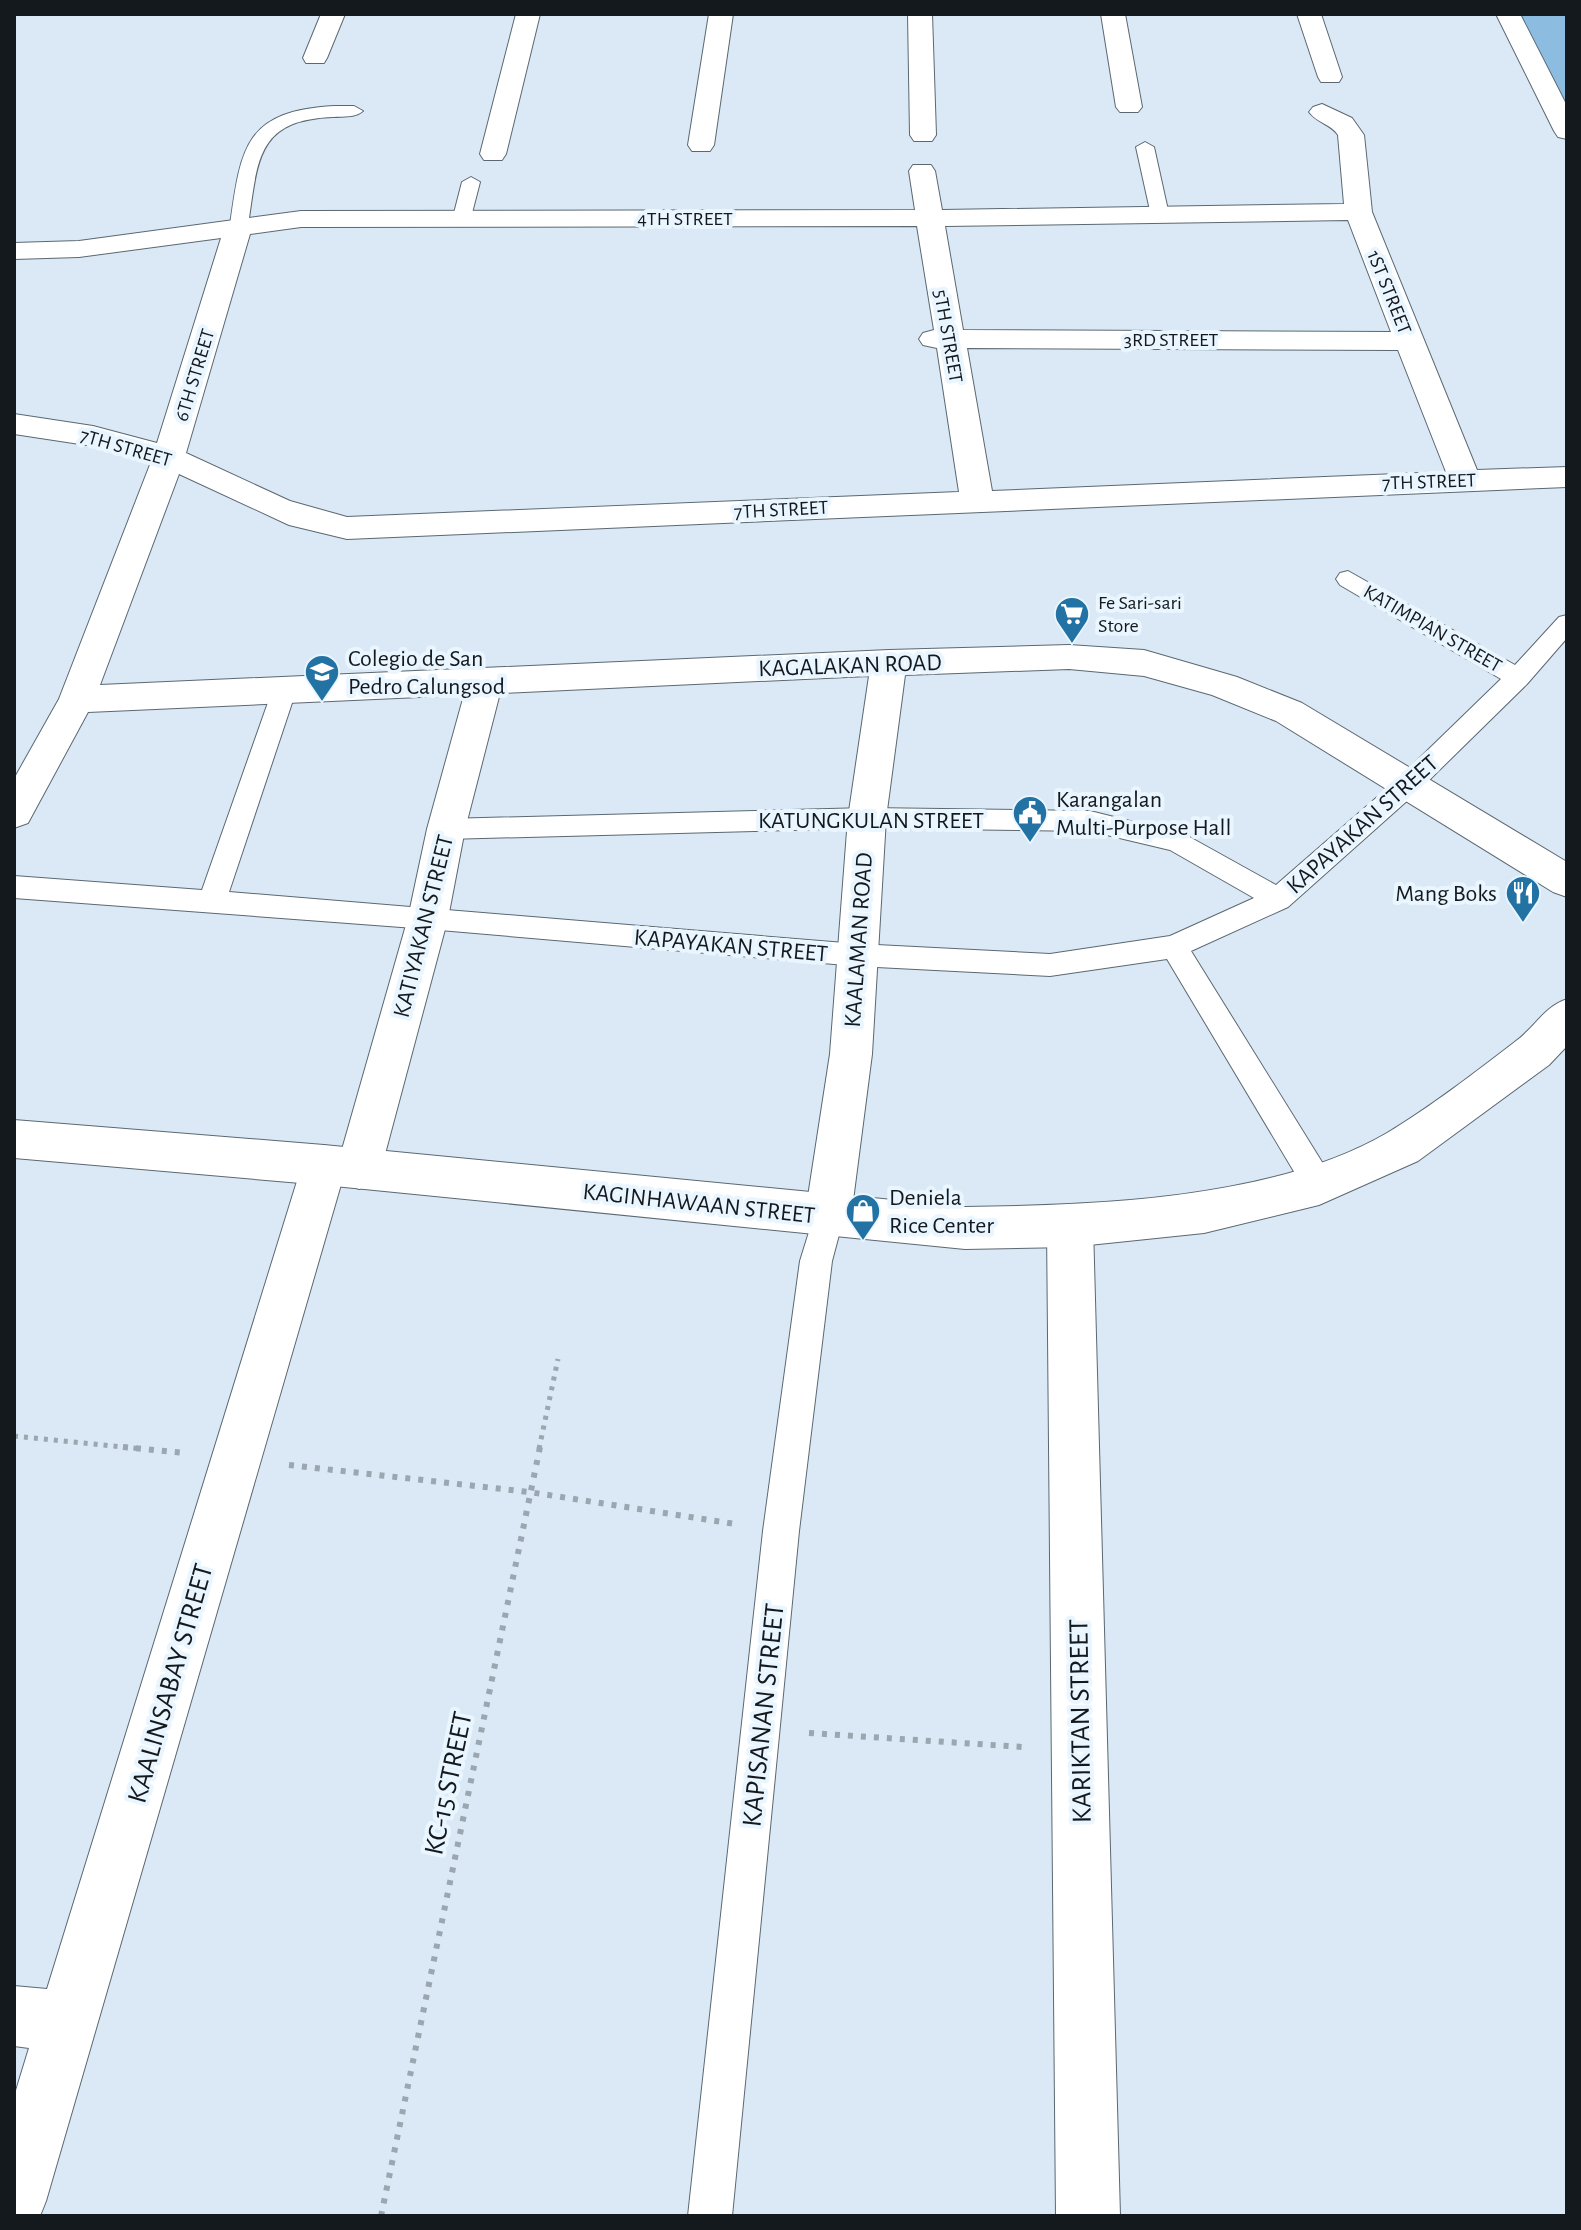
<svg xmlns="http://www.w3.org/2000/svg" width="1581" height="2230" font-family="'Alegreya Sans',sans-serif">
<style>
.green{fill:#8cbce0}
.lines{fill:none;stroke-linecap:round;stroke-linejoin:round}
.service-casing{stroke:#5b6872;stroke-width:2}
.minor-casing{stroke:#5b6872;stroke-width:2}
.tertiary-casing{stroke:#5b6872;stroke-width:2}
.path-far1{stroke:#9aa6b0;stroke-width:5;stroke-dasharray:4 6;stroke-linecap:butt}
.path{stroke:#9aa6b0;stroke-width:6;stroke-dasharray:5 8;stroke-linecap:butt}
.service{fill:#fff;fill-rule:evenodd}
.minor{fill:#fff;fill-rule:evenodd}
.tertiary{fill:#fff;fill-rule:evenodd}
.labels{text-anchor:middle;stroke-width:8;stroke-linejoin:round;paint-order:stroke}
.far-street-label{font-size:20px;fill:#14191d;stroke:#eaf6ff}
.far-poi-label{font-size:20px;fill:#14191d;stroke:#eaf6ff;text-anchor:start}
.poi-label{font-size:24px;fill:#14191d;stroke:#eaf6ff;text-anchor:start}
.street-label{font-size:24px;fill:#14191d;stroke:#eaf6ff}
.near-street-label{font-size:28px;fill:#14191d;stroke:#eaf6ff}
</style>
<rect width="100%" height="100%" fill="#dae9f5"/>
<path class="green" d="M 1513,14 L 1567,14 L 1567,123 Z"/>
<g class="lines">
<defs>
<path id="service" d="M 334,106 L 354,106 L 363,111 C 355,118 344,116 333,117 C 256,120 258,160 248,225 L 239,231 L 232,229 L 230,225 C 241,147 245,111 334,106 Z
M 1145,142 L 1154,147 L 1169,215 L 1160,221 L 1151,215 L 1136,147 Z
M 471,177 L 480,182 L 471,217 L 462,223 L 455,221 L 453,217 L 462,182 Z
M 1348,571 L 1515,665 L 1559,617 L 1567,615 L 1567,638 L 1527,684 L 1417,792 L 1288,907 L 1191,951 L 1330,1175 L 1334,1185 L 1330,1195 L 1319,1199 L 1308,1195 L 1167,959 L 1050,976 L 857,966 L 428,929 L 14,898 L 14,876 L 202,890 L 272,691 L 275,685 L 284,682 L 293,685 L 296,691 L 229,892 L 857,944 L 1050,954 L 1170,936 L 1254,898 L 1170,850 L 1090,831 L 867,828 L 446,839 L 437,836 L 433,829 L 437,822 L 446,819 L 867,808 L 1090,811 L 1186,835 L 1276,885 L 1399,778 L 1501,679 L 1340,585 L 1336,579 L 1340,573 Z
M 828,1202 L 839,1206 L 844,1216 L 832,1261 L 799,1531 L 732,2216 L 688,2216 L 763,1531 L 800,1261 L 817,1206 Z"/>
<path id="minor" d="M 321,14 L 345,14 L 327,58 L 324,63 L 306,63 L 303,58 Z
M 516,14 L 540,14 L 506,154 L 502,160 L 484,160 L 480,154 Z
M 709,14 L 733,14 L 714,145 L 710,151 L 692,151 L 688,145 Z
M 908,14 L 932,14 L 936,135 L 932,141 L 914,141 L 910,135 Z
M 1101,14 L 1125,14 L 1142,107 L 1138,112 L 1120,112 L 1116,107 Z
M 1297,14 L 1321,14 L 1342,77 L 1339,82 L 1321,82 L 1318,77 Z
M 1496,14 L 1520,14 L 1567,106 L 1567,139 L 1558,137 L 1554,131 Z
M 1322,104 L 1352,118 L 1364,135 L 1372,212 L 1477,470 L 1567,467 L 1567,487 L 347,539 L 289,525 L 179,474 L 100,685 L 889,650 L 1069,645 L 1144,650 L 1237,677 L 1302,703 L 1567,862 L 1567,897 L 1553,892 L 1276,721 L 1212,695 L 1144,676 L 1069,669 L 905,675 L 886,818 L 872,1054 L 851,1216 L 844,1231 L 828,1237 L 812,1231 L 805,1216 L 830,1054 L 848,818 L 869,676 L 500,693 L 465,829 L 448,918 L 381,1169 L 375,1183 L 359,1189 L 342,1181 L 46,2201 L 40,2216 L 14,2216 L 14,2097 L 29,2048 L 14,2046 L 14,1986 L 47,1989 L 302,1165 L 308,1151 L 324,1145 L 341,1153 L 408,918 L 427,829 L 464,695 L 88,712 L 28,823 L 14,828 L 14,779 L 59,699 L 151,462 L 93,446 L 14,434 L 14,414 L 93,426 L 157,443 L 221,238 L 79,257 L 14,259 L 14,243 L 79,241 L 301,211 L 915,210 L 909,171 L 913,165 L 931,165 L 935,171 L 942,210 L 1344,204 L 1338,135 C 1331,124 1317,123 1309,112 L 1313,107 ZM 1348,220 L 1391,332 L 963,330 L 945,226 ZM 917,226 L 934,330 L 923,333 L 919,339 L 923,345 L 937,348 L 959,492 L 347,517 L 290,501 L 186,453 L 250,234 L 301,227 ZM 967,348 L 1398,350 L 1446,472 L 992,491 Z
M 1070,1205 L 1086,1211 L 1093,1226 L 1120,2216 L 1056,2216 L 1047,1226 L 1054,1211 Z"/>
<path id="tertiary" d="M 1567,999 L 1567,1046 L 1549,1065 L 1418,1161 L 1319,1205 L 1204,1233 L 1070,1247 L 965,1249 L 324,1185 L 14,1158 L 14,1120 L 324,1145 L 965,1207 C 1095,1205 1272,1200 1387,1133 C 1429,1108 1477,1071 1516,1041 C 1535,1027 1544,1007 1567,999 Z"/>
</defs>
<use href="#service" class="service-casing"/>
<use href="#minor" class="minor-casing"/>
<use href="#tertiary" class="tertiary-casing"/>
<path class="path-far1" d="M 14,1436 L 143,1449
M 539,1449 L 558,1359"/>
<path class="path" d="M 123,1447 L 184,1453
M 289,1465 L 529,1492 L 735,1524
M 809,1733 L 1023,1747
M 381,2216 L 540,1447"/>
<use href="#service" class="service"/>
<use href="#minor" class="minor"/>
<use href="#tertiary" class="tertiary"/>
</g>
<defs>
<symbol id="supermarket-pin" viewBox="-11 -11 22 30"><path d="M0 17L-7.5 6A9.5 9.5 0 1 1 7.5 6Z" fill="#2272a4" stroke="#eaf6ff"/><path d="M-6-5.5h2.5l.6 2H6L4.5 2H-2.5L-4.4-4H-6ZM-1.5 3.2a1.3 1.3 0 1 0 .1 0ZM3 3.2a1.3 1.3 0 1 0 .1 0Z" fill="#fff"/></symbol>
<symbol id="school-pin" viewBox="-11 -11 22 30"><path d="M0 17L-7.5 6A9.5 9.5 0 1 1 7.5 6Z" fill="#2272a4" stroke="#eaf6ff"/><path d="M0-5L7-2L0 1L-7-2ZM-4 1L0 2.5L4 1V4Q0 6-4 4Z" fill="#fff"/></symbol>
<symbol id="civic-pin" viewBox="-11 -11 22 30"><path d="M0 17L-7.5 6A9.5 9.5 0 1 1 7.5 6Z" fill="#2272a4" stroke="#eaf6ff"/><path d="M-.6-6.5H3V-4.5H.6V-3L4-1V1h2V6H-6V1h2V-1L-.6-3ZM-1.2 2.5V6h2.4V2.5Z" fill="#fff"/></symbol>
<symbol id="restaurant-pin" viewBox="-11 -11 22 30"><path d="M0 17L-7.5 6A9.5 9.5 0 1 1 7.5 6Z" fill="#2272a4" stroke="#eaf6ff"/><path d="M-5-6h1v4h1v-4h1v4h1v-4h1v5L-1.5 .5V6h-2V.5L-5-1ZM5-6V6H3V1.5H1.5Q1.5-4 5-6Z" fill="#fff"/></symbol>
<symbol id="shop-pin" viewBox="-11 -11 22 30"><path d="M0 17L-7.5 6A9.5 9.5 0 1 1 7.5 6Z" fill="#2272a4" stroke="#eaf6ff"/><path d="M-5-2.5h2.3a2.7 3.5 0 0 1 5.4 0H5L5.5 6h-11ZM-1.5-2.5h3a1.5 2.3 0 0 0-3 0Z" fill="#fff"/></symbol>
</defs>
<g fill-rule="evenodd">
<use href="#supermarket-pin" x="1052" y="594" width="40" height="54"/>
<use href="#school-pin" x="302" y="652" width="40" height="54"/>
<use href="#civic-pin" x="1010" y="793" width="40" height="54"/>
<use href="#restaurant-pin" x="1503" y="873" width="40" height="54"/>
<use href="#shop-pin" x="843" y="1191" width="40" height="54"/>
</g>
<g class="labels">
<g class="far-street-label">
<text x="685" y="225">4TH STREET</text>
<text transform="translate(1390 292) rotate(68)" y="7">1ST STREET</text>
<text transform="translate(949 336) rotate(80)" y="7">5TH STREET</text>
<text x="1171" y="346">3RD STREET</text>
<text transform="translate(194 375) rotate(-73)" y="7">6TH STREET</text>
<text transform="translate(126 447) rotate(16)" y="7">7TH STREET</text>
<text transform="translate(1429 481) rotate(-2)" y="7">7TH STREET</text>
<text transform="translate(781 509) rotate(-3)" y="7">7TH STREET</text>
<text transform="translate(1433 628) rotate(30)" y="7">KATIMPIAN STREET</text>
</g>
<g class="far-poi-label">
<text x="1098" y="609">Fe Sari-sari<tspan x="1098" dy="23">Store</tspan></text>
</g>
<g class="poi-label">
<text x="348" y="666">Colegio de San<tspan x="348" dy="28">Pedro Calungsod</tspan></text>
<text x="1056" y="807">Karangalan<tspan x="1056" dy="28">Multi-Purpose Hall</tspan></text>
<text x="1497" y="901" text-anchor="end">Mang Boks</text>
<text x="889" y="1205">Deniela<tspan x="889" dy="28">Rice Center</tspan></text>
</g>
<g class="street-label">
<text transform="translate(850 665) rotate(-2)" y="8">KAGALAKAN ROAD</text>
<text x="871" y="828">KATUNGKULAN STREET</text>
<text transform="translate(1362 824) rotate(-42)" y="8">KAPAYAKAN STREET</text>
<text transform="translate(423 926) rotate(-76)" y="8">KATIYAKAN STREET</text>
<text transform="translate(858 940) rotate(-86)" y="8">KAALAMAN ROAD</text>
<text transform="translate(731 945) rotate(5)" y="8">KAPAYAKAN STREET</text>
<text transform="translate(699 1203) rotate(6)" y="8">KAGINHAWAAN STREET</text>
</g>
<g class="near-street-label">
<text transform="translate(169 1683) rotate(-74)" y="10">KAALINSABAY STREET</text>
<text transform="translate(762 1715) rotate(-84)" y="10">KAPISANAN STREET</text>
<text transform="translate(1079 1721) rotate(-91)" y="10">KARIKTAN STREET</text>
<text transform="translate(447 1783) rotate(-78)" y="10">KC-15 STREET</text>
</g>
</g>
<rect width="1581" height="2230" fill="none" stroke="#14191d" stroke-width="32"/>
</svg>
